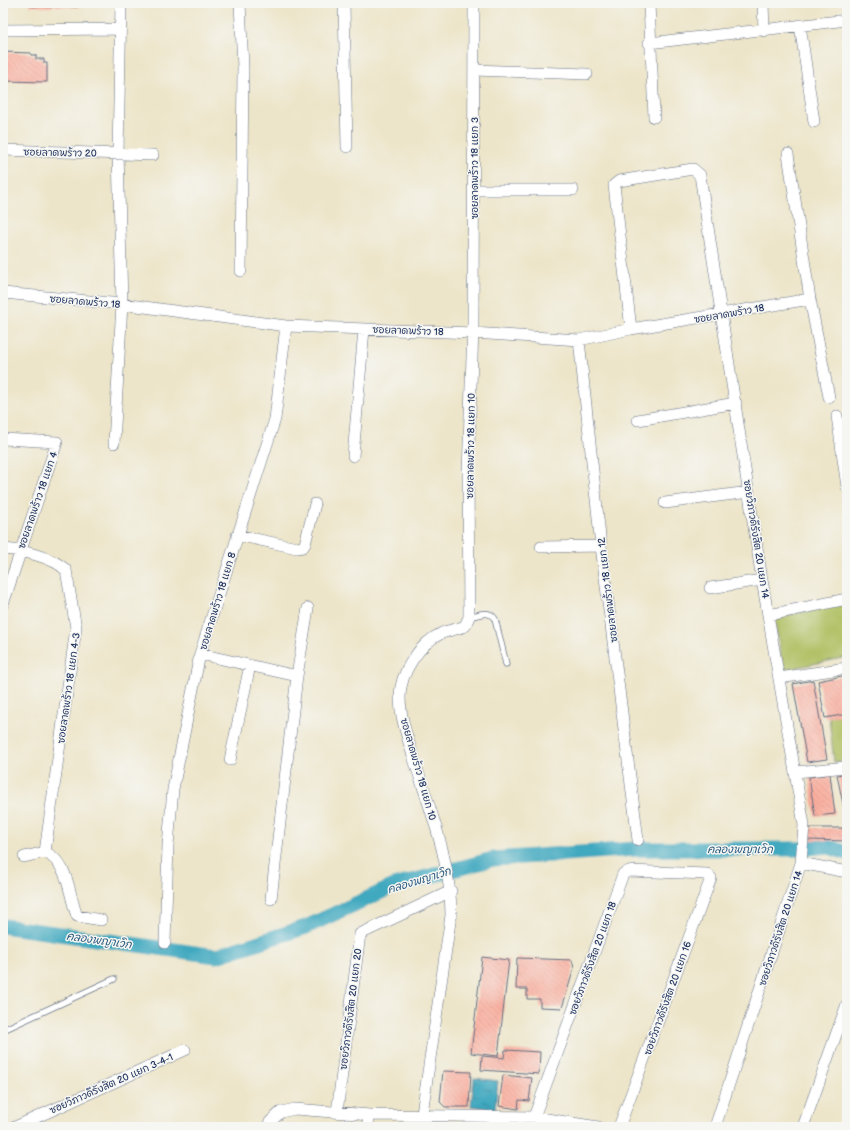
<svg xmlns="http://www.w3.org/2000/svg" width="850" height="1130" font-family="'Balsamiq Sans','Playpen Sans Thai',sans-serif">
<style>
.green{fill:#b0c063;stroke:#667860}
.water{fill:url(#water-ripples);stroke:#2d6c8e}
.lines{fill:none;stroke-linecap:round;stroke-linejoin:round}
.canal{stroke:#3fa8bf;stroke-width:15}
.building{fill:url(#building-back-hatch)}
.service-casing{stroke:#646f83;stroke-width:7}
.minor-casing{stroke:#646f83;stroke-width:12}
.service{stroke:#fff;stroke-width:5.5}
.minor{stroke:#fff;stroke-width:11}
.labels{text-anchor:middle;stroke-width:3;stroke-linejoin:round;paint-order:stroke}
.street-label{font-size:10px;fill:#1b2f5e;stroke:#f6f6f2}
.water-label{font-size:11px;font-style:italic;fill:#285980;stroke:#f6f6f2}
</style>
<defs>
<pattern id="water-ripples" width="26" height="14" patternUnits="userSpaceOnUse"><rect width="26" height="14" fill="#3fa8bf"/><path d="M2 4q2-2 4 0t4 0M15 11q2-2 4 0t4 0" fill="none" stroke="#34899e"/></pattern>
<pattern id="building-back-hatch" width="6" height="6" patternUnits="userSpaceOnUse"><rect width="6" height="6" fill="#faac9b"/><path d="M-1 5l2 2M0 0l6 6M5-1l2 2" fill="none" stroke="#d69488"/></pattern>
</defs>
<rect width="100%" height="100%" fill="#f6f6f2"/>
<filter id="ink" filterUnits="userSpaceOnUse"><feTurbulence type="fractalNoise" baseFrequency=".025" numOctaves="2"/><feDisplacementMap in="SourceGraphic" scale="8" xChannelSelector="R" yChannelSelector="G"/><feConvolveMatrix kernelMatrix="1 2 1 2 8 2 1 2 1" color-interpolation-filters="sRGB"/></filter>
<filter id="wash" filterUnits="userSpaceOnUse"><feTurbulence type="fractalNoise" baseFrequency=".012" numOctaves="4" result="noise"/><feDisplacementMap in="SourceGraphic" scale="16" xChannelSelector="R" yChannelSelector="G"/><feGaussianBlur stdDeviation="0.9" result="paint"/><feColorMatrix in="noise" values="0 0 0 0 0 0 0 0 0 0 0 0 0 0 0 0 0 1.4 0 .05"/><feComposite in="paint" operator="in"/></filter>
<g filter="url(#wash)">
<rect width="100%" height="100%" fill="#ede5c9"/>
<path class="green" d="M 847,603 L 847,657 L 784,670 L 774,618 Z
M 847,713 L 847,760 L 834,762 L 829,717 Z"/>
<path class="water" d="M 474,1078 L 498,1081 L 495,1109 L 471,1106 Z"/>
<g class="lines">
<path class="canal" d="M 3,926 L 216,956 L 306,927 L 394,886 L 493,859 L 636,849 L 801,849 L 826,846 L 847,853"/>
</g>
<g id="blocks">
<path class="building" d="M 30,3 L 53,3 L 53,7 L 30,6 Z
M 56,3 L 78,3 L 78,7 L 55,6 Z
M 3,52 L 31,53 L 31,55 L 36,55 L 36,59 L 44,59 L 44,63 L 47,63 L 47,82 L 3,81 Z
M 847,675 L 847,714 L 825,718 L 818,681 Z
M 813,680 L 827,759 L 807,762 L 793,684 Z
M 847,773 L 847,809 L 844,809 L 837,775 Z
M 830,774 L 835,814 L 815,816 L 809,777 Z
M 847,813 L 847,841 L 807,840 L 808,828 L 843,828 Z
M 482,957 L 509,960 L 498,1056 L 471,1053 Z
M 517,958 L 572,960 L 574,968 L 562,1008 L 540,1007 L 540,999 L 527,999 L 527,989 L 516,989 Z
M 505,1050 L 540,1052 L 539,1074 L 481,1070 L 482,1056 L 504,1058 Z
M 443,1071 L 471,1072 L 469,1107 L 445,1107 L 440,1102 Z
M 503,1075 L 532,1078 L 529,1101 L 519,1100 L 518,1109 L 499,1106 Z"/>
</g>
</g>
<g filter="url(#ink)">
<use href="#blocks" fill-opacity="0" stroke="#646f83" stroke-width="1"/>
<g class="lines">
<defs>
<path id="service" d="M 469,617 C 478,615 489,609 495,619 L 506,664
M 3,1030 L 114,979"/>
<path id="minor" d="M 240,3 L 243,68 L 241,271
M 344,3 L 347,147
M 649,3 L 654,117
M 763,3 L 764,31
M 800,25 L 814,122
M 3,30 L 120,29
M 649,43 L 847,20
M 474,70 L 587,74
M 3,150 L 153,155
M 788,154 L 810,299 L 829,397
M 474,190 L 573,190
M 3,293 L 122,304 L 286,326 L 473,333 L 579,340 L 631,329 L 810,299
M 631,329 L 614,185 L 619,181 L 693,169 L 700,175 L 762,580 L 804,825 L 801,863 L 715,1127
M 579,340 L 601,546 L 638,840
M 837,416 L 847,487
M 638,420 L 736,403
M 3,439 L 57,442 L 3,604
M 114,443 L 122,304 L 118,153 L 121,3
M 353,456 L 364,329
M 665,503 L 749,492
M 237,535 L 297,548 L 303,547 L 305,544 L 315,504
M 541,547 L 601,546
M 3,549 C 21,550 53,557 66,570 L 76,628 L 45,852 L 24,857
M 710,588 L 762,580
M 769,615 L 847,599
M 297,676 L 308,608
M 779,678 L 847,668
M 230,760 L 250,665
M 796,772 L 847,767
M 45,852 C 70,865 68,893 77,916 L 101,920
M 801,863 L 847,872
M 271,899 L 297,676 L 200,654 L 275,419 L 286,326
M 165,943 L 168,845 L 173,789 L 200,654
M 337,1112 L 360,934 L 451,891
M 534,1117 L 623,874 L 629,871 L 707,874 L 711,878 L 619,1127
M 15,1127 L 185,1050
M 267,1127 L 270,1122 L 281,1112 L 295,1109 L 370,1115 L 534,1117 L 598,1127
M 367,1127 L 370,1115
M 420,1127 L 451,915 C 451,861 430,810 414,759 C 408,739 400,717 400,697 C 400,672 420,643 442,633 C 450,630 458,629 465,626 L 469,617 L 468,473 L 473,328 L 474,3
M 803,1127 L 847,1004"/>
</defs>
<use href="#service" class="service-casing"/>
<use href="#minor" class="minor-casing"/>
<use href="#service" class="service"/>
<use href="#minor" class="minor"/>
</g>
</g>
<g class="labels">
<g class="street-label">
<text transform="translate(60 152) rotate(1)" y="4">ซอยลาดพร้าว 20</text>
<text transform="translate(474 168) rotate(-90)" y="4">ซอยลาดพร้าว 18 แยก 3</text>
<text transform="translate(85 301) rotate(5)" y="4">ซอยลาดพร้าว 18</text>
<text transform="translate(729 313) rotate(-10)" y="4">ซอยลาดพร้าว 18</text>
<text transform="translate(408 330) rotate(2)" y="4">ซอยลาดพร้าว 18</text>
<text transform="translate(470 446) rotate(-89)" y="4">ซอยลาดพร้าว 18 แยก 10</text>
<text transform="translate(37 500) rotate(-71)" y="4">ซอยลาดพร้าว 18 แยก 4</text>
<text transform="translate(757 539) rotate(81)" y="4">ซอยวิภาวดีรังสิต 20 แยก 14</text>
<text transform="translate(607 590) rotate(-97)" y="4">ซอยลาดพร้าว 18 แยก 12</text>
<text transform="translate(217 601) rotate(-73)" y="4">ซอยลาดพร้าว 18 แยก 8</text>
<text transform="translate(68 688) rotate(-82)" y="4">ซอยลาดพร้าว 18 แยก 4-3</text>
<text transform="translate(419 769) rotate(74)" y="4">ซอยลาดพร้าว 18 แยก 10</text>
<text transform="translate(780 928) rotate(-72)" y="4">ซอยวิภาวดีรังสิต 20 แยก 14</text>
<text transform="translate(592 958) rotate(-70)" y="4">ซอยวิภาวดีรังสิต 20 แยก 18</text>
<text transform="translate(667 998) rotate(-70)" y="4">ซอยวิภาวดีรังสิต 20 แยก 16</text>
<text transform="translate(350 1009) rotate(-83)" y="4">ซอยวิภาวดีรังสิต 20 แยก 20</text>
<text transform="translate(111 1083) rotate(-24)" y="4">ซอยวิภาวดีรังสิต 20 แยก 3-4-1</text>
</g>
<g class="water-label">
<text x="740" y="853">คลองพญาเวิก</text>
<text transform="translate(419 880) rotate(-17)" y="4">คลองพญาเวิก</text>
<text transform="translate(99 940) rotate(8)" y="4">คลองพญาเวิก</text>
</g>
</g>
<rect width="850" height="1130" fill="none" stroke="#f6f6f2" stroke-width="16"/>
</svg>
